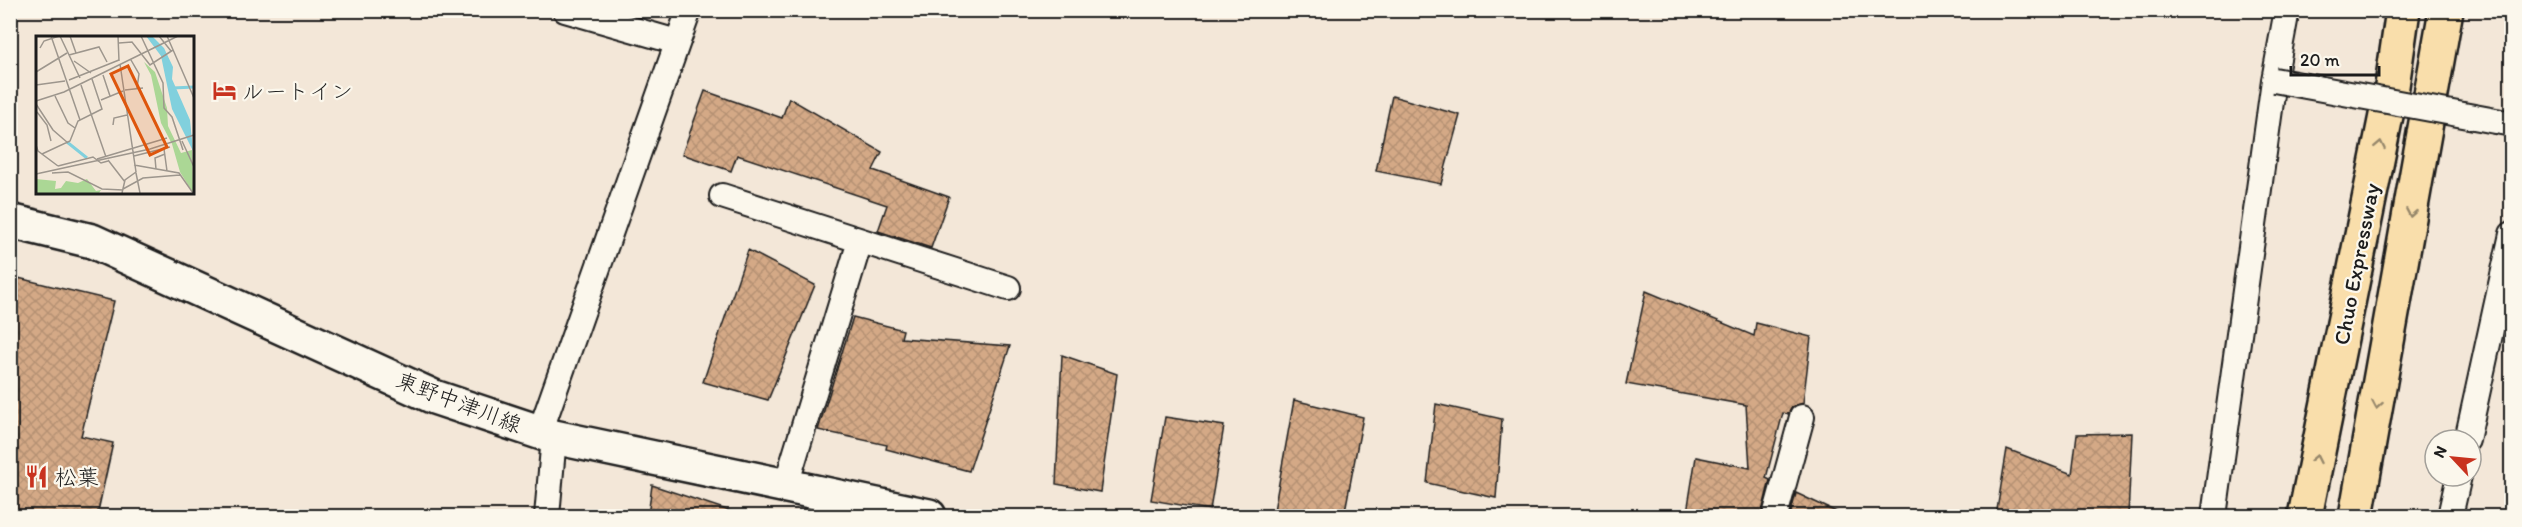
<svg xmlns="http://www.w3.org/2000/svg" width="2522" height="527" font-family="Itim,'Klee One',sans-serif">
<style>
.building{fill:url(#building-cross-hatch);stroke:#1c1c1c;stroke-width:1.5}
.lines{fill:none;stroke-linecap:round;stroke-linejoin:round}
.street-casing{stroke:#1c1c1c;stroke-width:28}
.secondary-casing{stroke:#1c1c1c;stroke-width:38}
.highway-casing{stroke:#1c1c1c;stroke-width:38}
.street{stroke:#fbf7ec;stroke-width:24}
.secondary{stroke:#fbf7ec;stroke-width:33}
.highway{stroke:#f9deab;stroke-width:33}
.street-bridge-casing{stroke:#1c1c1c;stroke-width:28;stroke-linecap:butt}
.street-bridge{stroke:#fbf7ec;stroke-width:24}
.oneway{stroke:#96876b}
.labels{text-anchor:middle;stroke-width:4.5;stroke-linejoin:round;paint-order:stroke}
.poi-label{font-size:22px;fill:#1c1c1c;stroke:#fbf7ec;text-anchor:start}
.street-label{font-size:22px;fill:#1c1c1c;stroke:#fbf7ec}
.inset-river{fill:none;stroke:#81d0dd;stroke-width:3}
.inset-road{fill:none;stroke:#9d968d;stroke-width:1.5}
.view{fill:#de560d;fill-opacity:0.15;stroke:#de560d;stroke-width:3}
.inset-edge{fill:none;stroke:#1c1c1c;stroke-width:3}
</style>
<defs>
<pattern id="building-cross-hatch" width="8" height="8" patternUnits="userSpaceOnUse" patternTransform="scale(1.5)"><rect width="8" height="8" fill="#d4a986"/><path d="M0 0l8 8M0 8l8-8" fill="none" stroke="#b59173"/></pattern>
</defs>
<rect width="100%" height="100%" fill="#f3e7d8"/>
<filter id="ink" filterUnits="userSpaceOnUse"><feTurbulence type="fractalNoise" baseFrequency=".0167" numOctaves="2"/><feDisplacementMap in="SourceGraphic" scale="12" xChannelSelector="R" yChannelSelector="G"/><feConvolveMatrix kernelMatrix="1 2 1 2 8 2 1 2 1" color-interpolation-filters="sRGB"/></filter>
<g filter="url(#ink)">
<path class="building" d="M 705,91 L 782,118 L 789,98 L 882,152 L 873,170 L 949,197 L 931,248 L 878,231 L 887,205 L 737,155 L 731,171 L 682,154 Z
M 1392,96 L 1460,115 L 1441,184 L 1376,171 Z
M 748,250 L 815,285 L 768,400 L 703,382 Z
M 10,276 L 114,301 L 81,436 L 113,443 L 97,516 L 21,516 L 10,514 L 10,421 L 15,401 L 10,400 Z
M 1646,291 L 1754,336 L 1756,323 L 1811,337 L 1803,403 L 1792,407 L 1788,414 L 1783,413 L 1766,478 L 1770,480 L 1761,516 L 1716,516 L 1687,512 L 1696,457 L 1750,468 L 1746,405 L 1626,384 Z
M 853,317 L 903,330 L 901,338 L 1010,346 L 969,471 L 886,449 L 887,445 L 818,430 Z
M 1062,355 L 1117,374 L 1100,492 L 1056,484 Z
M 1294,400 L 1363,417 L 1344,516 L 1273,516 Z
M 1436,404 L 1502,419 L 1496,498 L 1427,483 Z
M 1165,417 L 1224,426 L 1210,510 L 1151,500 Z
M 2132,433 L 2128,516 L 1996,516 L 2007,449 L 2072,474 L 2077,434 Z
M 652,485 L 733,512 L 733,516 L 648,516 Z
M 1796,493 L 1845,516 L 1790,516 Z"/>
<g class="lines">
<defs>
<path id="street" d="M 565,10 L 677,42
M 722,196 L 1008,288
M 540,432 L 689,10
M 2467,440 L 2512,234
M 786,485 L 860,241
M 547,516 L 554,437
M 1775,516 L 1802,417
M 2214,516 L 2274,80 L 2287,10
M 2450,516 L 2459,476"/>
<path id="secondary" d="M 10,221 L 92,241 L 434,397 L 554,437 L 929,516"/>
<path id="highway" d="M 2305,516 L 2392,86 L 2403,10
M 2356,516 L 2446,10"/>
</defs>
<use href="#street" class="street-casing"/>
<use href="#secondary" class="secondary-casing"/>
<use href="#highway" class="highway-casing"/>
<use href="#street" class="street"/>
<use href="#secondary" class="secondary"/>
<use href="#highway" class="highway"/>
<defs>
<path id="street-bridge" d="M 2274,80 L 2512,124"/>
</defs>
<use href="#street-bridge" class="street-bridge-casing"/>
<use href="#street-bridge" class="street-bridge"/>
</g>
<defs><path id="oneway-chevron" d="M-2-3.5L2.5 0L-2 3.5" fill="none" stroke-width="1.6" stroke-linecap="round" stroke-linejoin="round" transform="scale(1.5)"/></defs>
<g class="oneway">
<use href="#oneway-chevron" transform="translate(2380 145) rotate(-79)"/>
<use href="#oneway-chevron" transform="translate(2411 213) rotate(100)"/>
<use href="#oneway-chevron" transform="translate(2377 405) rotate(100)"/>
<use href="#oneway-chevron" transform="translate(2316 459) rotate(-79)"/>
</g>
</g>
<defs>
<symbol id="hotel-bare" viewBox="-9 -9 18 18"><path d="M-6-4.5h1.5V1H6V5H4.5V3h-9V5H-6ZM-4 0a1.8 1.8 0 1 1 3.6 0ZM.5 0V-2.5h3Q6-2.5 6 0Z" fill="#c8321e" stroke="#fbf7ec" stroke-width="2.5" paint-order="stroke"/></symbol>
<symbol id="restaurant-bare" viewBox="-9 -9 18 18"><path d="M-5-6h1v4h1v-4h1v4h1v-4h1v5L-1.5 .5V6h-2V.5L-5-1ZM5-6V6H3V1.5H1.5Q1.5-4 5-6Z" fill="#c8321e" stroke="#fbf7ec" stroke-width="2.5" paint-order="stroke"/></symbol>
</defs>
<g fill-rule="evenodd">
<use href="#hotel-bare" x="208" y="74" width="33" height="33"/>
<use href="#restaurant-bare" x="20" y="460" width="33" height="33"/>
</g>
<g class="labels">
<g class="poi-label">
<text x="242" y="99">ルートイン</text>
<text x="55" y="485">松葉</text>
</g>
<g class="street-label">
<text transform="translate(2356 264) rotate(-79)" y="8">Chuo Expressway</text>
<text transform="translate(459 402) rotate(21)" y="8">東野中津川線</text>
</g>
</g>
<g transform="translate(36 36)">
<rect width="158" height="158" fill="#f3e7d8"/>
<path d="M 108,26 L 119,36 L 131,72 L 132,90 L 145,117 L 156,114 L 157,157 L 144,136 L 136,108 L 125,87 L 115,39 ZM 0,143 L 20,145 L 19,153 L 25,152 L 30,145 L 42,147 L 51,143 L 60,155 L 65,154 L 63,157 L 0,157 Z" fill="#abd795"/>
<path d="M 110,0 L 116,0 L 128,12 L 137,31 L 136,43 L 154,84 L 157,115 L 136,73 L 125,20 Z" fill="#81d0dd"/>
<path class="inset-river" d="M 137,52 L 158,51M 31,106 L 51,122"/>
<path class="inset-road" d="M 15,0 L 44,84M 24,0 L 44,42M 34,0 L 40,17M 82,0 L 83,25M 105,0 L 127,47 L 128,72 L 136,81 L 147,114M 123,0 L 135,15M 131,0 L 158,62M 83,7 L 96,6 L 114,29 L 137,14M 4,12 L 8,5 L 23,0M 33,19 L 63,11 L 71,26M 95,24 L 103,38 L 101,52M 38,25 L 55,37M 84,28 L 100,136 L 89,144 L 86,157M 0,36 L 31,17M 67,39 L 74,60M 33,44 L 83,24M 0,49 L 29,45M 45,49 L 70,121M 89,54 L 107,52M 19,60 L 32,87 L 39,92M 65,64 L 87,55M 0,65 L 28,56 L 142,0M 0,68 L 17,94 L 32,107M 1,76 L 11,89 L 15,105M 77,89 L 78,82 L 91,79M 146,105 L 158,131M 0,109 L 2,115 L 22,130M 128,113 L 131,135M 6,118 L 34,105 L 42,85 L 66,73 L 56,43M 98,120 L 134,111M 61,123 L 131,102M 72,124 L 89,146M 98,129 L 143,137 L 157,157M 22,130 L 57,121 L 65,127 L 72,125M 120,133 L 119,122 L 129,118M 16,137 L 32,136 L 66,153 L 87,154M 100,137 L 104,157M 0,138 L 114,113 L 158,99M 87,153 L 107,142 L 144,139"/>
<path class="view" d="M 92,30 L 131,111 L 114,119 L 75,38 Z"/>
<rect width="158" height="158" class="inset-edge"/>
</g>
<rect width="2522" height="527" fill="none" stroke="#fbf7ec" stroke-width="36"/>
<rect x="18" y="18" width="2486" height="491" fill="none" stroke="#1c1c1c" stroke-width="2" filter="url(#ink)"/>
<g transform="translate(2453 458) rotate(296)"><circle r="28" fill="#fbf7ec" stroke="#a29f99" stroke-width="1.5"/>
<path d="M0-4.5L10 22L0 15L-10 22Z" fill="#c8321e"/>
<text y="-9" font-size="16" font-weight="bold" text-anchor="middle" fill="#1c1c1c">N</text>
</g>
<path d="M2291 66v9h88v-9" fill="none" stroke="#1c1c1c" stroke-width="3"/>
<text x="2300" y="66" font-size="18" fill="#1c1c1c" stroke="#fbf7ec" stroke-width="4.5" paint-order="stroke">20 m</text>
</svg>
